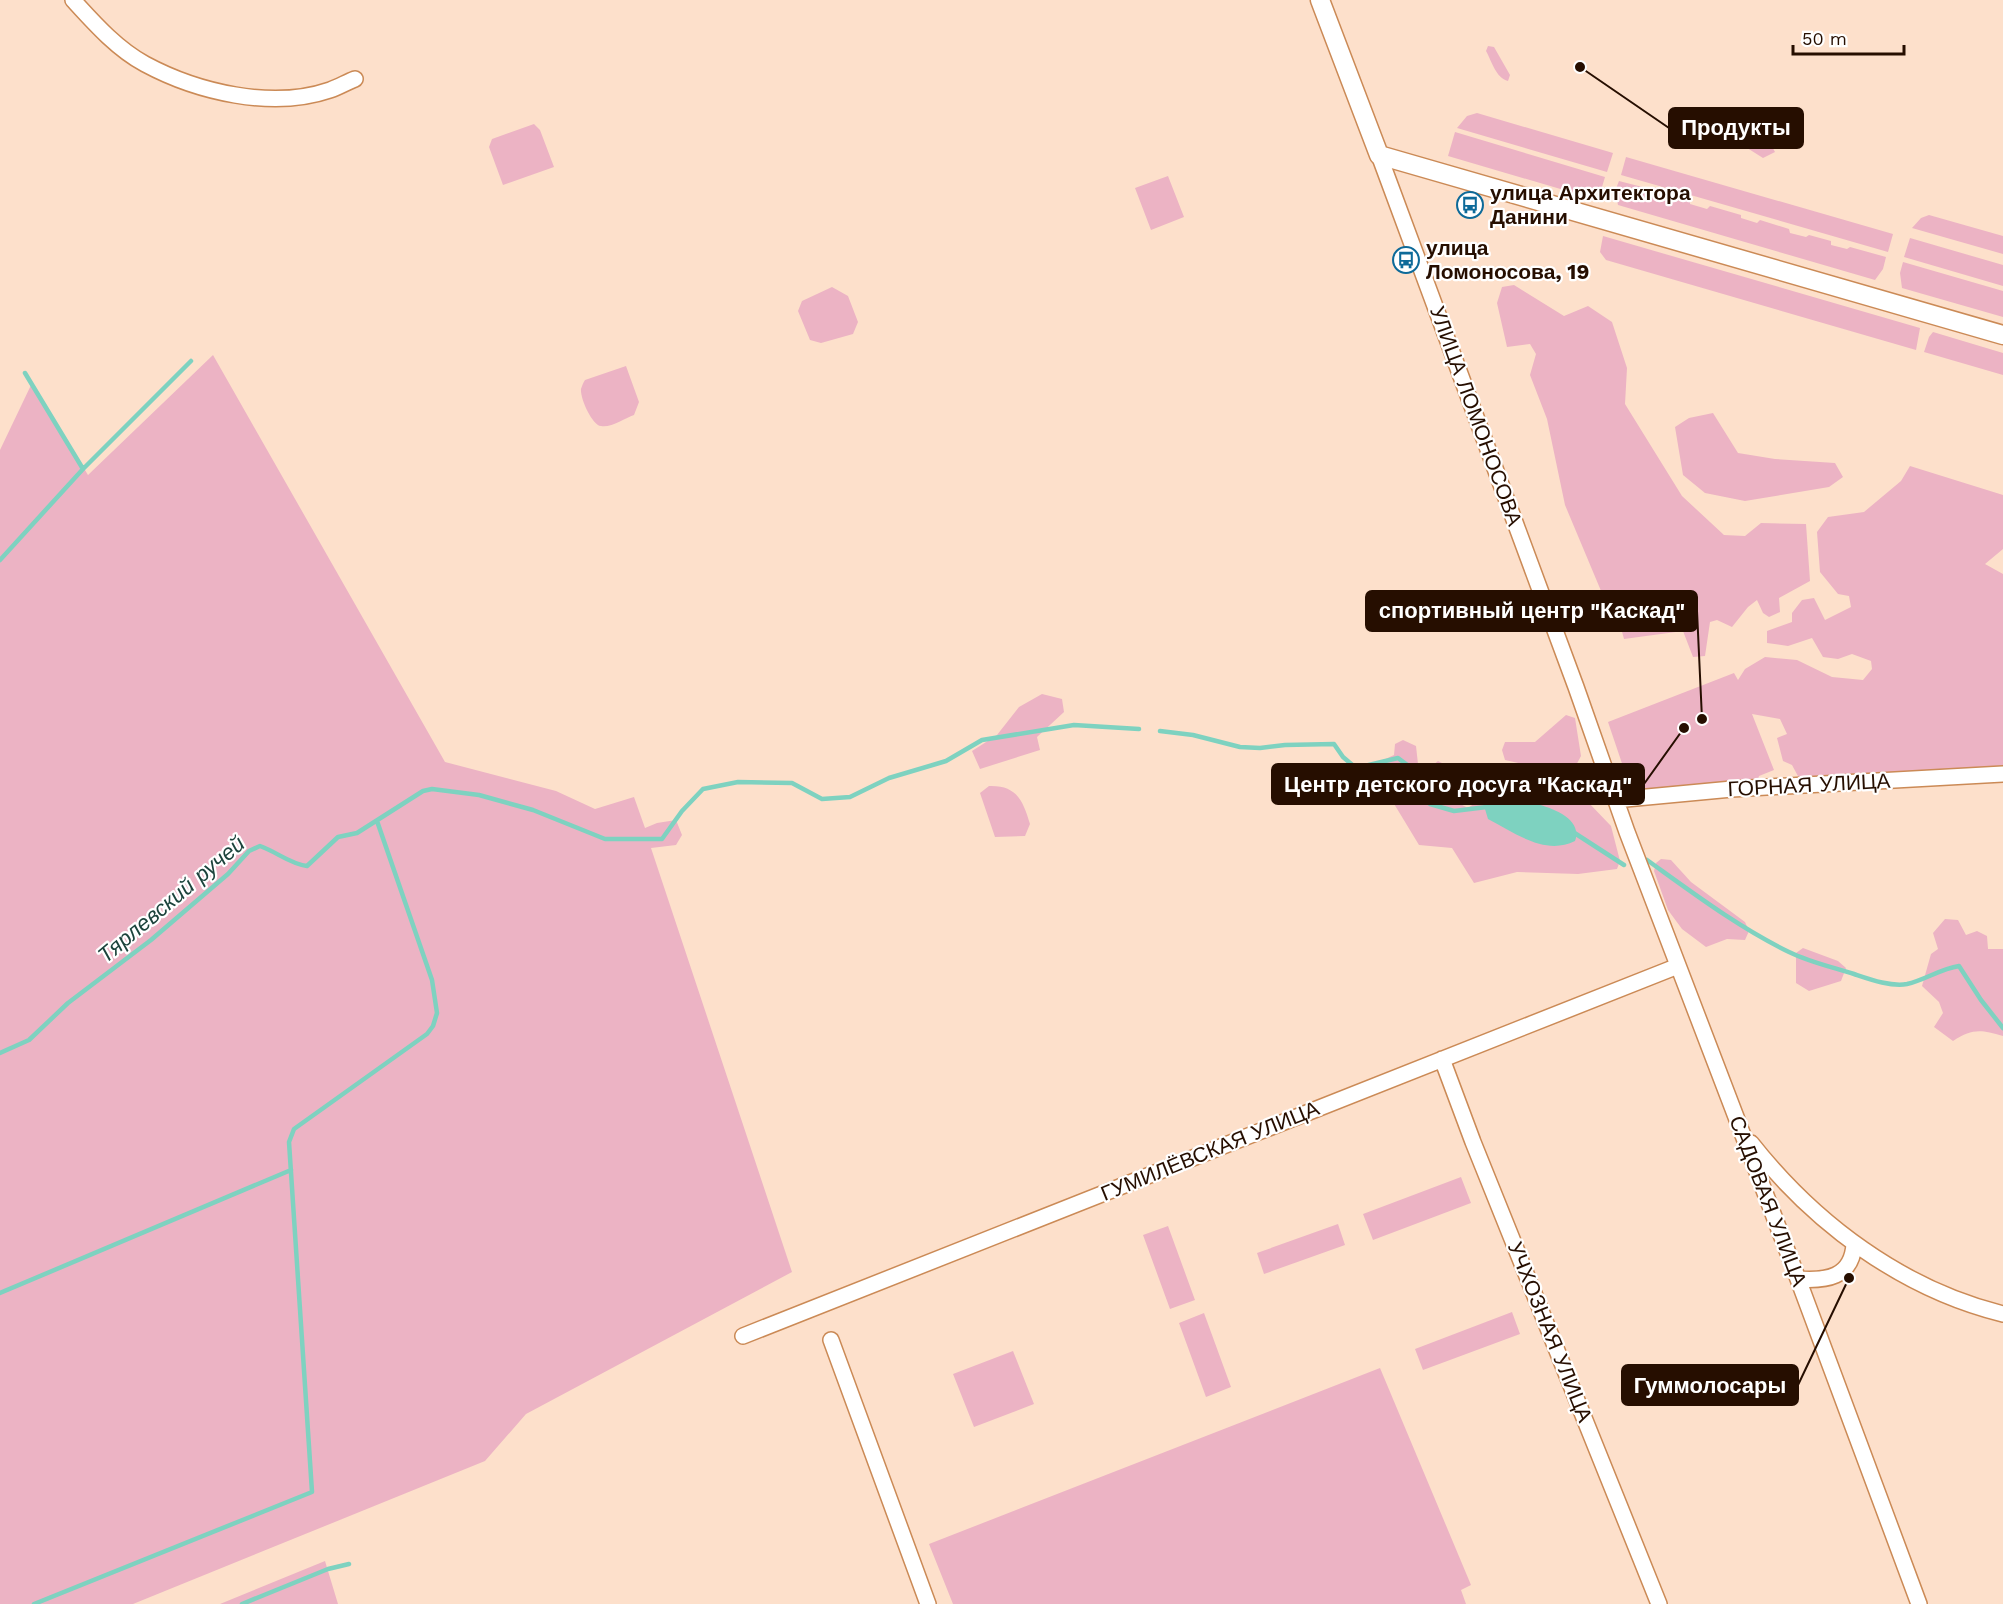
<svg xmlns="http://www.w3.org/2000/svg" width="2003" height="1604" font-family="'Work Sans',sans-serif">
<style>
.green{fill:#ecb3c4}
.water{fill:#7ed2c0}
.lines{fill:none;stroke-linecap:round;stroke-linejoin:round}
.stream{stroke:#7ed2c0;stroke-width:4.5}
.minor-casing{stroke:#cb8a56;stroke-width:18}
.tertiary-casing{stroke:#cb8a56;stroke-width:21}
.minor{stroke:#fff;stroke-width:15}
.tertiary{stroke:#fff;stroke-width:18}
.labels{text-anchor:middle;stroke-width:4.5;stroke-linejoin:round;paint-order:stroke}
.poi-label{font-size:21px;font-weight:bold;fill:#260e00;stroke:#fff;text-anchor:start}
.street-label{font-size:21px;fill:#260e00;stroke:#fff}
.water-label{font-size:22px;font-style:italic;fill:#1c433c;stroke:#fff}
.leader{fill:none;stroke:#260e00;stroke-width:2}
.callout-dot{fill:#260e00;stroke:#fff;stroke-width:2}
.callout{fill:#260e00;stroke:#260e00;stroke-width:2}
.callout-label{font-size:22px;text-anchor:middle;font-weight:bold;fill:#fff}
</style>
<rect width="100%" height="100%" fill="#fde0cb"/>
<path class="green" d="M 1488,46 L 1494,47 L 1510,75 L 1508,81 C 1496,78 1492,62 1486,51 Z
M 1477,113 L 1613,153 L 1607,172 L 1457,128 L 1467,116 Z
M 1755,115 L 1775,152 L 1763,158 L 1744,146 L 1744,122 Z
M 534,124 L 540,130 L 554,167 L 503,185 L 489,147 L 492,139 Z
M 1455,132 L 1605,177 L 1602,187 L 1591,198 L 1448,156 Z
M 1626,157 L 1893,234 L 1888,252 L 1621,175 Z
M 1168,176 L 1184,217 L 1151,230 L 1135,188 Z
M 1619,181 L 1650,189 L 1650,192 L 1663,196 L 1665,194 L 1690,201 L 1690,204 L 1707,209 L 1710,206 L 1741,215 L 1741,218 L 1757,223 L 1760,220 L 1789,229 L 1790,233 L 1806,237 L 1809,235 L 1831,241 L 1831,245 L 1847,249 L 1850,247 L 1886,257 L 1883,269 L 1875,280 L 1618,205 L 1615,191 Z
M 1929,215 L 2003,236 L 2003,254 L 1912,228 L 1921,218 Z
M 1603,236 L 1920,328 L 1916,350 L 1606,260 L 1600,252 Z
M 1910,238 L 2003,265 L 2003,286 L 1904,257 Z
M 1903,262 L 2003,291 L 2003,317 L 1902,288 L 1900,273 Z
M 1514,285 L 1564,316 L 1588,306 L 1612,322 L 1627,368 L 1625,404 L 1682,496 L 1724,535 L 1745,536 L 1761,523 L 1806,524 L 1810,581 L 1779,598 L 1780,612 L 1769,617 L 1763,613 L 1757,600 L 1748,607 L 1732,627 L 1717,620 L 1710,622 L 1705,656 L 1693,657 L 1683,631 L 1624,639 L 1613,599 L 1604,598 L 1565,505 L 1547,419 L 1530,375 L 1536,354 L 1530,344 L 1507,347 L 1497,303 L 1502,287 Z
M 832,287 L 848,296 L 858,322 L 853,334 L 821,343 L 810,340 L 798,311 L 802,301 Z
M 1933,332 L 2003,353 L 2003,375 L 1924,352 L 1929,337 Z
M 213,355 L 445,762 L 556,791 L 595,809 L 634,797 L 645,828 L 657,823 L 676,820 L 682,835 L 676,845 L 651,848 L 792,1272 L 526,1414 L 485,1461 L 133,1604 L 0,1604 L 0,450 L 32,383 L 88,475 Z
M 626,366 L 639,402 L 634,415 C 625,418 611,428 601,426 C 592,425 580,398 581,389 C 582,386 583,383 585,380 Z
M 1713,413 L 1738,453 L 1775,459 L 1835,463 L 1843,477 L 1829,487 L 1745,501 L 1705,493 L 1683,475 L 1675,427 L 1689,418 Z
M 1910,466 L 2003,495 L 2003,549 L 1985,564 L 2003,574 L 2003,767 L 1799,778 L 1792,765 L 1783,761 L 1777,738 L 1787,734 L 1780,719 L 1752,714 L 1774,770 L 1759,776 L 1757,783 L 1632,793 L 1608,722 L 1734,673 L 1738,680 L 1745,669 L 1765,657 L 1797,660 L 1832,677 L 1863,680 L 1872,669 L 1871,661 L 1852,654 L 1838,659 L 1823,657 L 1812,638 L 1788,646 L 1767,643 L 1767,631 L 1792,622 L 1792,613 L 1802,600 L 1814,598 L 1825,620 L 1851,607 L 1849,596 L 1838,594 L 1820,572 L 1817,532 L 1828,517 L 1864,512 L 1901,481 Z
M 1042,694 L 1062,699 L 1064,712 L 1037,737 L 1040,750 L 980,769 L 972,751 L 997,735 L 1019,707 Z
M 1566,715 L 1575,718 L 1581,756 L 1574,769 L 1554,771 L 1505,760 L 1502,750 L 1505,742 L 1535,742 Z
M 1403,740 L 1416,746 L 1421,791 L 1431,798 L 1428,769 L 1438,761 C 1450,767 1462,774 1475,775 C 1491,777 1496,764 1513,772 L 1517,782 L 1509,789 L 1482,795 L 1465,800 L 1451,799 L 1468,808 L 1482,798 L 1497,798 L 1531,789 L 1587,801 L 1611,826 L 1620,861 L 1617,869 L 1578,874 L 1517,872 L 1474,883 L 1452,848 L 1419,845 L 1382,784 L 1379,762 L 1394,755 L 1395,744 Z
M 989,786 C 1017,785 1023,801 1030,824 L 1025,836 L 995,837 L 980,793 Z
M 1661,859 L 1671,860 L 1691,882 L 1745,922 L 1749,931 L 1745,940 L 1727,939 L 1706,947 L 1682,929 L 1668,910 L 1654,871 L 1656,863 Z
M 1945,919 L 1958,920 L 1966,935 L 1977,931 L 1987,936 L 1988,949 L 2003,949 L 2003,1036 C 1981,1030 1973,1028 1953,1041 L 1934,1027 L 1943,1013 L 1939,1002 L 1922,986 L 1931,954 L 1938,949 L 1933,933 Z
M 1803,948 L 1838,961 L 1846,968 L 1841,981 L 1809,991 L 1796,983 L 1796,953 Z
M 1461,1177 L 1471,1203 L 1373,1240 L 1363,1214 Z
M 1338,1224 L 1345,1245 L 1264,1274 L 1257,1253 Z
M 1168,1226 L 1195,1300 L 1170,1309 L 1143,1235 Z
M 1512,1312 L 1520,1334 L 1423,1370 L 1415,1349 Z
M 1204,1313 L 1231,1387 L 1206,1397 L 1179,1323 Z
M 1013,1351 L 1034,1404 L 974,1427 L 953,1374 Z
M 1380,1368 L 1471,1585 L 1461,1590 L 1466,1604 L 953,1604 L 929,1544 Z
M 325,1561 L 338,1604 L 219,1604 L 220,1604 Z"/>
<path class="water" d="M 1498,803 C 1510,803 1524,801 1536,804 C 1554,808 1583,820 1575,841 C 1545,856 1515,833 1488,819 L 1485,809 Z"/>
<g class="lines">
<path class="stream" d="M 25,373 L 83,469
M 0,560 L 83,469 L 191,361
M 1160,731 L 1193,735 L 1240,747 L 1260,748 L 1285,745 L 1334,744 L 1343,757 L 1356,768 L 1398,758 L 1410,767 L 1416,794 L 1430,804 L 1454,811 L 1495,806
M 1573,832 L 1624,865
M 1647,860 C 1693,893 1738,927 1789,952 C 1809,962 1832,967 1854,974 C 1869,979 1891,987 1907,984 C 1925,980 1940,969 1959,966 L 1981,1000 L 2003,1028
M 0,1053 L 29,1040 L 68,1003 L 151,940 L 228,874 L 249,851 L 260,846 C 277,852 290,864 307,866 L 338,837 L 357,833 L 423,791 L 432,789 L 479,795 L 533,810 L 605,839 L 662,839 L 682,811 L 703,789 L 738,782 L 792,783 L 822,799 L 850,797 L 889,778 L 946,761 L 982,740 L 1074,725 L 1139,729
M 0,1293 L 291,1170
M 34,1604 L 312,1492 L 289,1142 L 294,1129 L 427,1034 L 433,1026 L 437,1013 L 432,980 L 377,821
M 242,1604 L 328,1569 L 349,1564"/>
<defs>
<path id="minor" d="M 73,0 C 94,23 117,49 145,64 C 197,92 272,110 330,90 C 339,87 347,82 355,79
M 1379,155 L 1576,687 L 1627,832 L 1798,1279 L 1919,1604
M 1615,800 L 1732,789 L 2003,774
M 1442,1059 L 1473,1142 L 1659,1604
M 1751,1143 C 1815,1224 1902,1289 2003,1314
M 1798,1279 C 1826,1281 1852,1278 1854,1244
M 743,1336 L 1678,966
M 831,1340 L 928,1604"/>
<path id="tertiary" d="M 1320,0 L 1379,155 L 2003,335"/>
</defs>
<use href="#minor" class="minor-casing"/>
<use href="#tertiary" class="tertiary-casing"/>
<use href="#minor" class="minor"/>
<use href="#tertiary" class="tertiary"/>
</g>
<defs>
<symbol id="bus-ring" viewBox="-11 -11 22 22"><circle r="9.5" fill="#fff" stroke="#0d6a99" stroke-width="1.5"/><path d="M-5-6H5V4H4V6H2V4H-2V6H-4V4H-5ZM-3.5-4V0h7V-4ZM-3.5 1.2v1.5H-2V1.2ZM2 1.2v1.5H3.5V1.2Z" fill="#0d6a99"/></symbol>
</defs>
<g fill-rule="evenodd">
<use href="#bus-ring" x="1455" y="190" width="30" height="30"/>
<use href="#bus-ring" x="1391" y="245" width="30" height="30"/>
</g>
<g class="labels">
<g class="poi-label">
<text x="1490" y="200">улица Архитектора<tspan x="1490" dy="24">Данини</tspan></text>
<text x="1426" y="255">улица<tspan x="1426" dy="24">Ломоносова, 19</tspan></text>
</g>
<g class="street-label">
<text transform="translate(1476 416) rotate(70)" y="7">УЛИЦА ЛОМОНОСОВА</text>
<text transform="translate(1809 785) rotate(-3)" y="7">ГОРНАЯ УЛИЦА</text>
<text transform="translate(1210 1151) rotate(-22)" y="7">ГУМИЛЁВСКАЯ УЛИЦА</text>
<text transform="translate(1768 1201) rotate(69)" y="7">САДОВАЯ УЛИЦА</text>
<text transform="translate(1550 1332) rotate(68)" y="7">УЧХОЗНАЯ УЛИЦА</text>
</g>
<g class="water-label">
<text transform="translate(171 899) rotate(-40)" y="8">Тярлевский ручей</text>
</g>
</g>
<path class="leader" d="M1580 67L1669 128M1702 719L1697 611M1684 728L1644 784M1849 1278L1798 1385"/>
<g class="callout-dot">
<circle cx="1580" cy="67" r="6"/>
<circle cx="1702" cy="719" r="6"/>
<circle cx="1684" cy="728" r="6"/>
<circle cx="1849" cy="1278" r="6"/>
</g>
<g class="callout">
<rect x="1669" y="108" width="134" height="40" rx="6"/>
<rect x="1366" y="591" width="331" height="40" rx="6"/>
<rect x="1272" y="764" width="372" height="40" rx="6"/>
<rect x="1622" y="1365" width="176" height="40" rx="6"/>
</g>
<g class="callout-label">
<text x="1736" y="135">Продукты</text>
<text x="1532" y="618">спортивный центр "Каскад"</text>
<text x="1458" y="792">Центр детского досуга "Каскад"</text>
<text x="1710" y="1393">Гуммолосары</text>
</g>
<path d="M1793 45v9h111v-9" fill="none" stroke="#260e00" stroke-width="3"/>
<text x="1802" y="45" font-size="18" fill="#260e00" stroke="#ffffff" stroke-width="4.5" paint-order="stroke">50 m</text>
</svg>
